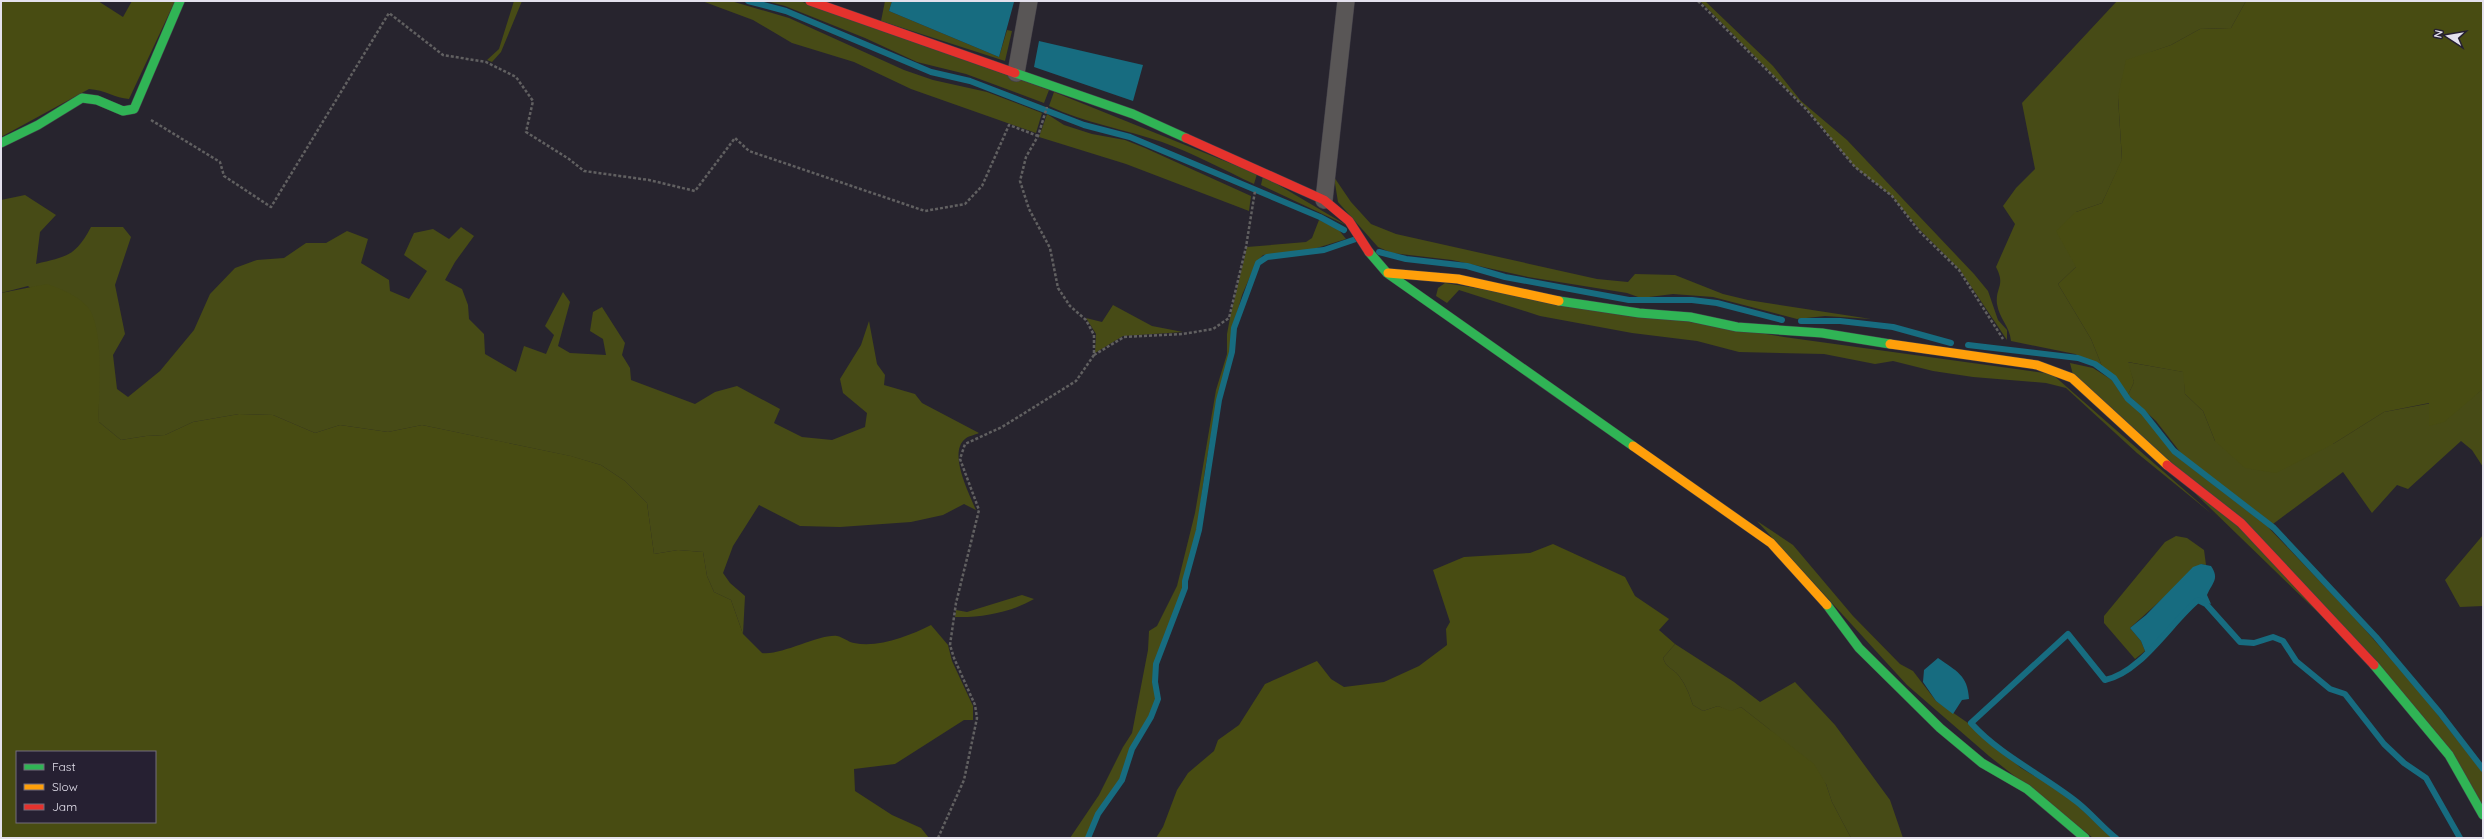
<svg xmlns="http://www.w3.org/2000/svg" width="2484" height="839" font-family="Quicksand,sans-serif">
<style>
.green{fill:#474b16}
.forest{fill:#484c12;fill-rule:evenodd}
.water{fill:#176c80}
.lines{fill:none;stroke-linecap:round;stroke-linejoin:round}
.stream{stroke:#176c80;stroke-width:6}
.street-casing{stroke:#423f48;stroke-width:18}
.fast-casing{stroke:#423f48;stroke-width:10}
.slow-casing{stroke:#423f48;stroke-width:10}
.jam-casing{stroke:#423f48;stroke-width:10}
.path{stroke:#616061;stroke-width:2.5;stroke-dasharray:3 2;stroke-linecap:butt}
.street{stroke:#595656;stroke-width:17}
.fast{stroke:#30b455;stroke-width:9}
.slow{stroke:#ff9f0a;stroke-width:9}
.jam{stroke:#e5322d;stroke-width:9}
</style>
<rect width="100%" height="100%" fill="#27242e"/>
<path class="green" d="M 514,1 L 522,1 L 501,52 L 492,62 L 487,60 L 499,49 Z
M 702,1 L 731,1 L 789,18 L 904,70 L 933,80 L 987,92 L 1042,113 L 1036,133 L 911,89 L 854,62 L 792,43 L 753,20 Z
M 766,1 L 800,1 L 1049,90 L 1044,103 L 966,74 L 917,62 L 865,38 L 785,6 Z
M 885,1 L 892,1 L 889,11 L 999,57 L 1007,30 L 1012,31 L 1005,61 L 881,21 Z
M 1700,1 L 1705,1 L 1773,66 L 1801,101 L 1847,140 L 1974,274 L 1988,291 L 1998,320 L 2007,330 L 2007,340 L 1960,270 L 1920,230 L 1892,196 L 1855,167 L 1806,108 Z
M 2117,1 L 2246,1 L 2231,28 L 2200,29 L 2171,45 L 2151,52 L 2118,97 L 2122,160 L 2102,203 L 2076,212 L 2076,267 L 2058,284 L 2091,339 L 2102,366 L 2075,354 L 2011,341 C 2010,327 1999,318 1997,304 C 1995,287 2006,286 1996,267 L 2015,224 L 2003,206 L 2016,188 L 2035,169 L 2022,103 Z
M 1054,92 L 1257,174 L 1254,184 C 1224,170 1193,153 1162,142 C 1124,129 1085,123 1049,106 Z
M 1047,114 L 1064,125 L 1092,134 L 1125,140 L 1145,148 L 1251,196 L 1249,211 L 1126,164 L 1039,137 Z
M 1263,176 L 1348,226 L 1261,185 Z
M 1334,177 L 1351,202 L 1371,224 L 1396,234 L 1597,279 L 1628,282 L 1635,274 L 1675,275 L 1723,294 L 1748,300 L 1871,319 L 1825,316 L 1797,319 L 1713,297 L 1673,294 L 1641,298 L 1627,293 L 1528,277 L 1452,260 L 1392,253 L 1378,247 L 1338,202 Z
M 25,195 L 56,215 L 40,232 L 36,264 C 67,256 75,257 91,227 L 123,227 L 131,237 L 115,285 L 125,334 L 113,355 L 117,389 L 128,397 L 160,371 L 194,330 L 210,294 L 235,268 L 257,260 L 284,258 L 306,243 L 326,243 L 347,231 L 368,239 L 361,263 L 389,280 L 390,291 L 409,299 L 427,271 L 404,255 L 414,233 L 433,229 L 449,239 L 461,227 L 474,236 L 455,262 L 445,280 L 462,289 L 468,305 L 469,319 L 484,334 L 485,354 L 516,372 L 524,346 L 546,354 L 554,335 L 545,326 L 563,292 L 570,302 L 558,346 L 570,353 L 606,355 L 603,339 L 590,331 L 593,312 L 602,307 L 625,343 L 622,355 L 630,368 L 631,380 L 695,404 L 715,392 L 737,386 L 780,409 L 774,423 L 802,437 L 832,440 L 865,427 L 867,413 L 843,393 L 840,379 L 861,345 L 869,321 L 877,364 L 885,375 L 884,385 L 915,394 L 922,403 L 979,433 C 975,435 968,436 965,439 C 948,453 969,493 976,510 L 964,504 L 943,515 L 911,522 L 840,527 L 800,526 L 759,505 L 733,546 L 723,573 L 730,583 L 745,596 L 743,634 L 731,600 L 714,592 L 707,576 L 703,552 L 678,550 L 654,554 L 647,503 L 625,481 L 601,465 L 570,456 L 422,425 L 388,432 L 340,425 L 315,433 L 273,415 L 239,414 L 193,422 L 165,435 L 146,436 L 121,440 L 99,422 L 98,345 L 28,286 L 1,293 L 1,200 Z
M 1319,220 L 1338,229 L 1346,239 L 1307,251 L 1263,255 L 1256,263 L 1242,295 L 1233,327 L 1231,353 L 1217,400 L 1205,470 L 1197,530 L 1183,583 L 1184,589 L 1161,645 L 1155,664 L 1154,682 L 1157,699 L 1150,717 L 1131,749 L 1121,780 L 1097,813 L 1088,835 L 1086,838 L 1070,838 L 1099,795 L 1123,747 L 1132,733 L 1148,650 L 1149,631 L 1157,626 L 1177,586 L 1195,513 L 1216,390 L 1227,354 L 1227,334 L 1230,318 L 1247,247 L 1306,242 L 1312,238 Z
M 1445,283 L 1784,337 L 2052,374 L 2212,514 L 2137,453 L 2066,388 L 2046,383 L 1973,377 L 1933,371 L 1893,361 L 1875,364 L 1824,354 L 1739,352 L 1697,341 L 1632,333 L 1540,316 L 1459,290 L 1447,303 L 1436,296 L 1438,288 Z
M 1113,305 L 1152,326 L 1183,332 L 1123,336 L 1095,353 L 1096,334 L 1086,318 L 1102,322 Z
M 2127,362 L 2184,372 L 2185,394 L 2203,411 L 2215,441 L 2333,444 L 2384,412 L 2475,395 L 2483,389 L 2483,467 L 2472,450 L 2461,441 L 2408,489 L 2397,485 L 2372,513 L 2343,472 L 2273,524 L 2184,457 L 2156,421 L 2128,395 L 2134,382 Z
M 2070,363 L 2093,368 L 2112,380 L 2120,392 L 2148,420 L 2176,456 L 2267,526 L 2354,617 L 2424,697 L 2483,773 L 2483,808 L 2406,698 L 2073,375 Z
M 1757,521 L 1793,545 L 1853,616 L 1900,664 L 1913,671 L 1936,701 L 1968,723 L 2021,768 L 2048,784 L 2076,804 L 2112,838 L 2093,838 L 1989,756 L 1907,685 Z
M 2483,535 L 2483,606 L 2460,607 L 2445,580 Z
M 2176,536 L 2187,538 L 2204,550 L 2206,565 L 2201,564 L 2130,628 L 2141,641 L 2145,651 L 2135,659 L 2104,623 L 2104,616 L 2165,542 Z
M 1022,595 L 1034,599 C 1012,612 981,618 955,617 L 956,610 L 967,612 Z
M 1675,644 L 1734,682 L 1760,702 L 1795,682 L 1835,725 L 1890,800 L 1903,838 L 1851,838 L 1832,802 L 1826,784 L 1769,729 L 1741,707 L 1731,712 L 1718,706 L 1703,711 L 1693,705 C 1689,694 1686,685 1679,676 C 1673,668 1666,668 1663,658 Z"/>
<path class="forest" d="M 1,1 L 98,1 L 123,17 L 132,1 L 175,1 L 129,99 C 115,98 105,90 89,89 L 1,137 Z
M 2246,1 L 2483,1 L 2483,389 L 2444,422 L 2429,426 L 2429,403 L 2384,412 L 2333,444 L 2276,473 L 2245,468 L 2215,441 L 2203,411 L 2185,394 L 2183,372 L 2128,362 L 2134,382 L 2128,395 L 2116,377 L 2102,366 L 2091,339 L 2058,284 L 2076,267 L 2056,231 L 2076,212 L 2102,203 L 2122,159 L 2118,97 L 2126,60 L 2171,45 L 2200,29 L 2231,28 Z
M 47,284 C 61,289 85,298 92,314 C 104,343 98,391 99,422 L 121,440 L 146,436 L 165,435 L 193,422 L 239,414 L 273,415 L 315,433 L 340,425 L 388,432 L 422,425 L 571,456 L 601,465 L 625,481 L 647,503 L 654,554 L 678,550 L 703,552 L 707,576 L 714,592 L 731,600 L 743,634 L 762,653 C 781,656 819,634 837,636 C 843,637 848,642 854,643 C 879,648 909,636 931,625 L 948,645 L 952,661 L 973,706 L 973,720 L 964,720 L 895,764 L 854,769 L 855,791 L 892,815 L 921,828 L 929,838 L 1,838 L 1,293 ZM 17,752 L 155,752 L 155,822 L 17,822 Z
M 1553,544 L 1625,577 L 1635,596 L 1669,619 L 1659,630 L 1675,644 L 1663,658 C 1666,668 1673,668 1679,676 C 1686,685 1689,694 1693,705 L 1703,711 L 1718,706 L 1731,711 L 1741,707 L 1814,764 L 1826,784 L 1832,802 L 1851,838 L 1156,838 L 1163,827 L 1177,790 L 1188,773 L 1214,751 L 1218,740 L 1239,725 L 1265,684 L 1317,661 L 1331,679 L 1344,687 L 1384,682 L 1419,666 L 1447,645 L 1446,629 L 1450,622 L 1433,570 L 1464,557 L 1530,553 Z"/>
<path class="water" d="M 892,1 L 1009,1 L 1014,2 L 999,57 L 889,11 Z
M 1039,41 L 1143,65 L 1133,101 L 1034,67 Z
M 2201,564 L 2211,566 C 2220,579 2212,583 2207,595 L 2211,604 L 2198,600 L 2148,653 L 2145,651 L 2141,641 L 2130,628 L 2146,615 L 2193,567 Z
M 1938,658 C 1956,671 1968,675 1969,699 L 1962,700 L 1953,714 L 1936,701 L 1923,682 L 1924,670 Z"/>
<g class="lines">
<path class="stream" d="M 748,1 L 786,11 L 931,72 L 970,81 L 1084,125 L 1130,137 L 1320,217 L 1344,230
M 1379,252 L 1406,259 L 1467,266 L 1505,277 L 1629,300 L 1692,300 L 1717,303 L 1782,320
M 1801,321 L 1840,321 L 1893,327 L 1951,343
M 1968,345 L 2078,358 L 2095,364 L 2114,378 L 2128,399 L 2143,412 L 2174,451 L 2274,528 L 2376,637 L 2440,713 L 2483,769
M 1088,838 L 1098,814 L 1122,780 L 1132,749 L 1151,717 L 1158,699 L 1155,682 L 1156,664 L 1185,588 L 1185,581 L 1199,530 L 1219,400 L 1232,352 L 1234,328 L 1258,263 L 1267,257 L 1324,250 L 1356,239
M 2116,838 C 2102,827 2091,813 2077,802 C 2043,775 2001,756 1971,723 L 2068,634 L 2105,680 C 2141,673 2171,622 2198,600 L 2206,604 L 2240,642 L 2254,643 L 2273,637 L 2283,641 L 2296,661 L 2330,689 L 2345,694 L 2384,744 L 2404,763 L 2426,778 L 2460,838"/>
<defs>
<path id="street" d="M 1016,73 L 1029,1
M 1324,200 L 1346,1"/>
<path id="fast" d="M 1015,73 L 1133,114 L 1186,138
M 1,143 L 38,125 L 82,98 L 97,100 L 123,111 L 134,109 L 180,1
M 1369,252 L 1387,273 L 1633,446
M 1559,301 L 1639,313 L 1690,317 L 1737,327 L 1822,333 L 1890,344
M 1827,605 L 1859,648 L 1940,728 L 1982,763 L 2027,789 L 2085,838
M 2374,665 L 2449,755 L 2483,815"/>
<path id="slow" d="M 1388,273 L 1458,279 L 1559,301
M 1890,344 L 2037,365 L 2072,378 L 2167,465
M 1633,446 L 1771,543 L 1827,605"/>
<path id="jam" d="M 810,1 L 1015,73
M 1186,138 L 1324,200 L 1349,221 L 1369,252
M 2167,465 L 2241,523 L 2374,665"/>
</defs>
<use href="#street" class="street-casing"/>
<use href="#fast" class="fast-casing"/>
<use href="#slow" class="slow-casing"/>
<use href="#jam" class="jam-casing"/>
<path class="path" d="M 1698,1 L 1806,109 L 1855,167 L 1892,196 L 1919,231 L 1959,270 L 2003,339
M 151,120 L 220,162 L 224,176 L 271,207 L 389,13 L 443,55 L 486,62 L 516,77 L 533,101 L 526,132 L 569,159 L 584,171 L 649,180 L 695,191 L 735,138 L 749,151 L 925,211 L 965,204 L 982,186 L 1009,125 L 1038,136
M 1094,355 L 1124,337 L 1183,334 L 1213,329 L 1229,318 L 1246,247 L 1255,191
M 938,838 L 964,780 L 977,718 L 975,705 L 954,658 L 950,645 L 956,603 L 979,510 L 960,459 L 965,444 L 1002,427 L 1076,381 L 1094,355 L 1094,335 L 1086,320 L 1070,306 L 1058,288 L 1050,248 L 1029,209 L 1020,181 L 1026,157 L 1038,136 L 1047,107"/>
<use href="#street" class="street"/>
<use href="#fast" class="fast"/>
<use href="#slow" class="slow"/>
<use href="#jam" class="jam"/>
</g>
<rect width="2484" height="839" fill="none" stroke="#e4e1ed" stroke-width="4"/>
<rect x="16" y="751" width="140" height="72" fill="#262032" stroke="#726d7d"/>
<rect x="24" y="764" width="20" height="6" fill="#30b455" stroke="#726d7d"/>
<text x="52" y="771" font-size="12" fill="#e4e1ed">Fast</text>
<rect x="24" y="784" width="20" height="6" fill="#ff9f0a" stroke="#726d7d"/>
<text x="52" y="791" font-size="12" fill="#e4e1ed">Slow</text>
<rect x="24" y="804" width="20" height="6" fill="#e5322d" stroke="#726d7d"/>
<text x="52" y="811" font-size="12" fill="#e4e1ed">Jam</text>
<g transform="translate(2448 36) rotate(282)" stroke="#262032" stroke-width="3" paint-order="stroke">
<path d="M0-3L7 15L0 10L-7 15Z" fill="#e4e1ed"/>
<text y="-6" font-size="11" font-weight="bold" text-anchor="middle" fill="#e4e1ed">N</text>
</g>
</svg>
